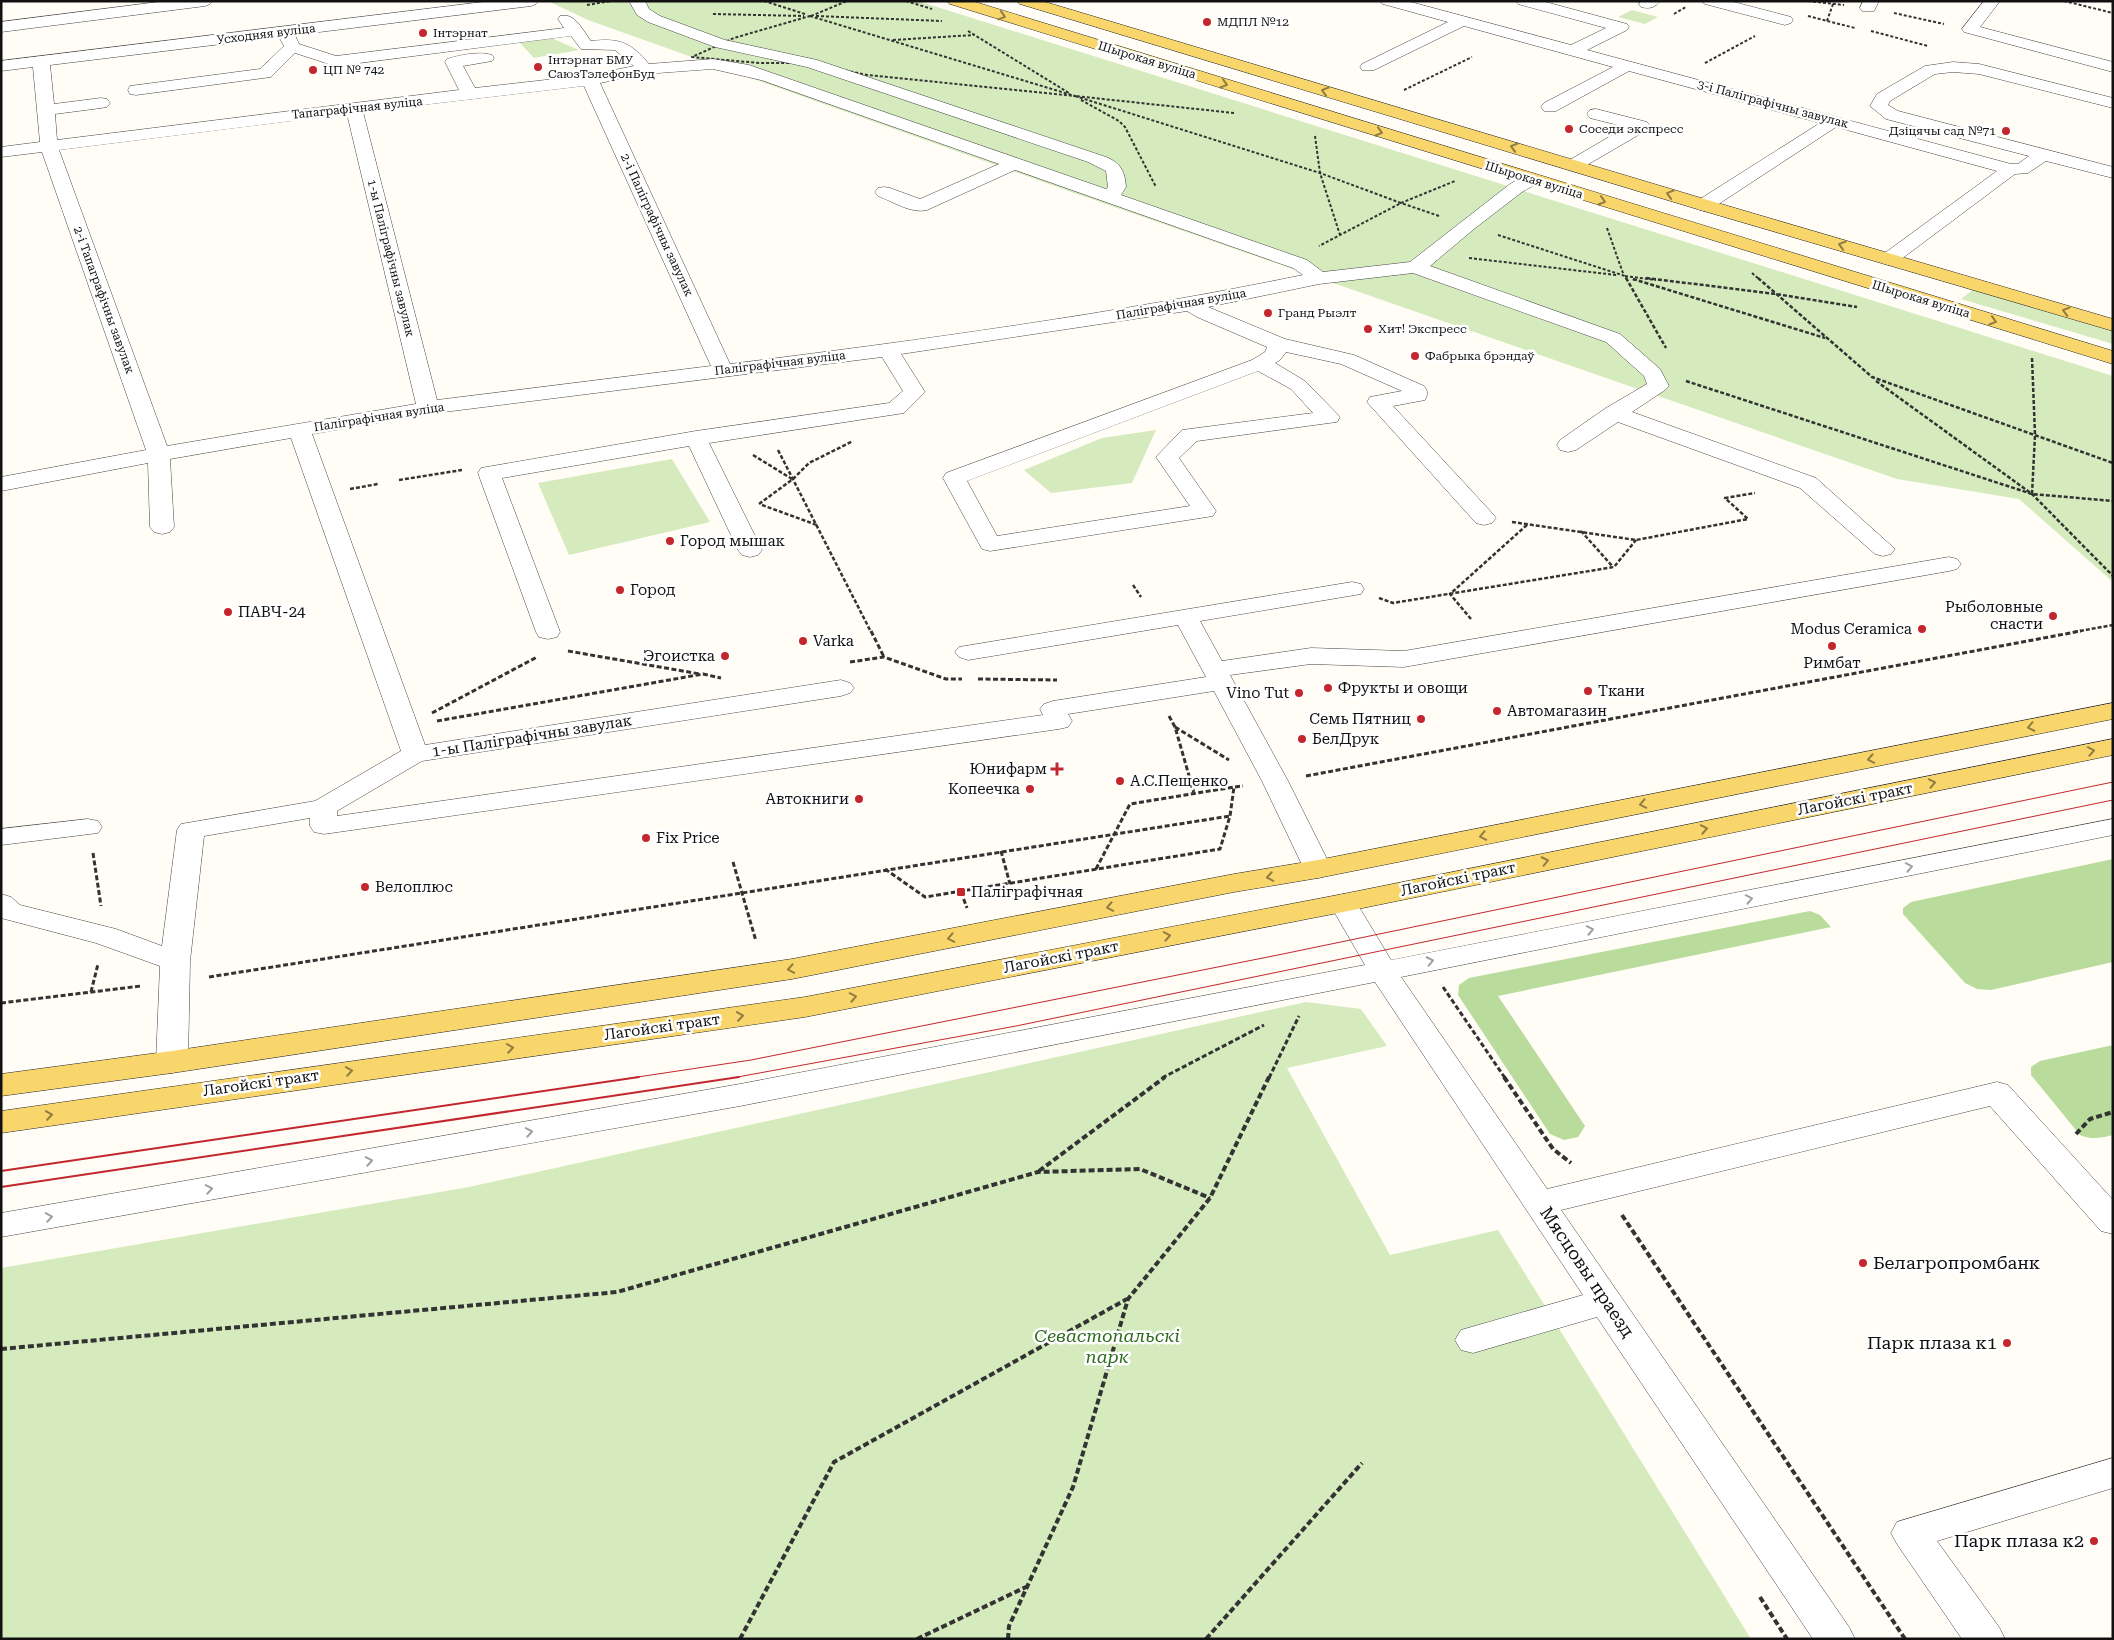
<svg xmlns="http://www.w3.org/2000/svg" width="2114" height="1640" font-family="'Roboto Serif',serif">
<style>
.green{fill:#d5ebbd}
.forest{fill:#b9dc9c}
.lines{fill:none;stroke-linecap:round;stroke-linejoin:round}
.minor-casing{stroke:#444;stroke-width:1}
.major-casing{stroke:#222;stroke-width:1}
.path-far3{stroke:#333;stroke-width:2;stroke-dasharray:3 2;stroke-linecap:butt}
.path-far2{stroke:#333;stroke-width:2.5;stroke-dasharray:4 2;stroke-linecap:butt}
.path-far1{stroke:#333;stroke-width:3;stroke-dasharray:5 2.5;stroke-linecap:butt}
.path{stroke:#333;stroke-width:4;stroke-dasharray:6 3;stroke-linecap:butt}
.minor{fill:#fff;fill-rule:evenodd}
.major{fill:#f9d66b;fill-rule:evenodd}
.tram-far1{stroke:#c4262e;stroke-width:1}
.tram{stroke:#c4262e;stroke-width:2}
.oneway{stroke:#917d42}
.oneway2{stroke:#a0a0a0}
.poi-dot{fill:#c4262e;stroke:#fff;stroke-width:2}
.labels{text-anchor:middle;stroke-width:5;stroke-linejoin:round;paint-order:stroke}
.far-poi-label{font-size:12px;fill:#111;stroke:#fff;text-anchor:start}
.far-street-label{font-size:12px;fill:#111;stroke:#fff}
.poi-label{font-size:15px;fill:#111;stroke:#fff;text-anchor:start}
.street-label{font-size:15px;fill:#111;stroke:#fff}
.near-poi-label{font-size:18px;fill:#111;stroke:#fff;text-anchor:end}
.near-street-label{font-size:18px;fill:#111;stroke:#fff}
.near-park-label{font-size:18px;font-style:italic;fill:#2f6b1f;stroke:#fff}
</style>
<rect width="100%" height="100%" fill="#fffdf5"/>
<path class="green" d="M 548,1 L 918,1 L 2113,376 L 2113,582 L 2019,499 L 1897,479 L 1074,193 L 588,20 Z
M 1632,10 L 1658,17 L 1645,24 L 1618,17 Z
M 551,38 L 579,50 L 534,58 L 520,43 Z
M 1974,289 L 2113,331 L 2113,344 L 1961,299 Z
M 1156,430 L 1132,483 L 1051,493 L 1024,470 L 1102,438 Z
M 672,459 L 710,522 L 569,555 L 538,483 Z
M 1306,1002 L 1361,1009 L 1387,1046 L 1287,1068 L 1390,1255 L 1498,1230 L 1751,1639 L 1,1639 L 1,1268 L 469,1187 Z"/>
<path class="forest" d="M 2113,859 L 2113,962 L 1991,990 L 1977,989 L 1965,983 L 1903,914 L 1903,908 L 1911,902 Z
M 1810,911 L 1820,915 L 1831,927 L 1498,996 L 1585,1126 L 1578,1137 L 1564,1140 L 1550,1134 L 1458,995 L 1459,985 L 1469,978 Z
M 2113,1045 L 2113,1135 C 2100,1138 2092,1140 2080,1135 L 2031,1075 L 2031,1067 L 2040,1061 Z"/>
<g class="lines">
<defs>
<path id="minor" d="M 166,1 L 213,1 L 210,4 L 205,6 L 1,32 L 1,22 Z
M 491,1 L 539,1 L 536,4 L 531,6 L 295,35 L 299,44 L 336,56 L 564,28 L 558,19 L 560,16 C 575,12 583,31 591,41 C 620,38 630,42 649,64 L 713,59 L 749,65 L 1106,189 L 1108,187 L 1106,171 L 1088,162 L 807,67 L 715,47 L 648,22 L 637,15 L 629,1 L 645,1 L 649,9 L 660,16 L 725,40 L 817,60 L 1106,157 C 1121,163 1125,172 1126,187 L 1121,195 L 1307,260 L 1323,272 L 1410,262 L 1510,184 C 1519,179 1527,172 1538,175 L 1541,179 L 1538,183 L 1522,192 L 1474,229 L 1430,266 L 1620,334 L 1660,369 L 1669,386 L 1665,390 L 1632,412 L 1816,478 L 1895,549 L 1891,554 L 1883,556 L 1875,554 L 1800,488 L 1618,422 L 1576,450 L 1568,452 L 1560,450 L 1557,445 L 1560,440 L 1606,408 L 1647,384 L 1644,376 L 1606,342 L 1413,273 L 1319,284 L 1208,307 L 1285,339 L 1354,355 L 1424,386 C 1428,391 1428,394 1425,400 L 1393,406 L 1492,513 L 1496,518 L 1492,523 L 1484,525 L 1476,523 L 1367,402 L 1370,397 L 1402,391 L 1341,364 L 1286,352 L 1280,360 L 1275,363 L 1305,381 L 1340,417 L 1337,422 L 1329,423 L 1197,441 L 1179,458 L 1216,511 L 1213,516 L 990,551 L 982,549 L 943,478 L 946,473 L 1252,360 L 1265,352 L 1267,347 L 1197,317 L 1187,311 L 901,354 L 925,392 L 904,413 L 709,443 L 762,550 L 758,555 L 750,557 L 742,555 L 738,550 L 689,446 L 502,478 L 560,632 L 557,637 L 548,639 L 539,637 L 536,632 L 478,473 L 481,468 L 696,431 L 889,403 L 903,391 L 882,357 L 428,414 L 312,434 L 425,745 L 841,680 L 850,683 L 854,688 L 850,693 L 841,696 L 422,761 L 337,811 L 337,816 L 1043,715 L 1040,709 L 1044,704 L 1053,701 L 1206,677 L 1178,625 L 968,660 L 959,657 L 955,652 L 959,647 L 1352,582 L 1361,584 L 1364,589 L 1361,594 L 1200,621 L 1222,661 L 1311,648 L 1404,651 L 1949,557 L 1957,559 L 1961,564 L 1957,569 L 1949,571 L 1404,667 L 1311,664 L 1230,675 L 1288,781 L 1332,869 L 1328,875 L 1318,878 L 1308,875 L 1304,869 L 1262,781 L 1214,691 L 1068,714 L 1072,721 L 1068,727 L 1059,729 L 324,834 L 314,832 L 310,826 L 310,818 L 204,836 L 190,961 L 188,1062 L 183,1069 L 172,1073 L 161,1069 L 156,1062 L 160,966 L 96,943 L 1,918 L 1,894 L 11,897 L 20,905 L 116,929 L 162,946 L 177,830 L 181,824 L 315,801 L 401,751 L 291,438 L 170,459 L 174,527 L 170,532 L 162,534 L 154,532 L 150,527 L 148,463 L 1,491 L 1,477 L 146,450 L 42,152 L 1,157 L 1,147 L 40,142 L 33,67 L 1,71 L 1,61 ZM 571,36 L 581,49 L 615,50 L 634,66 L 590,75 L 475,88 L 463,66 L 492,61 L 494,58 L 492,55 C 479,51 460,55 447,59 L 445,62 L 459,90 L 57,140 L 55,114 L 101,108 L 107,107 L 110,103 L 107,99 L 101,98 L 54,104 L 50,65 L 279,37 L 284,46 L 260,69 L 130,86 L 128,90 L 130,94 L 136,95 L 271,77 L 295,53 L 335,66 ZM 713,69 L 761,80 L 999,164 L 920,199 L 890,188 L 884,187 L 878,188 L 875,192 L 878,196 C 892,201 911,214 927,210 L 1015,170 L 1293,268 L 1303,275 C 1114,314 922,340 730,364 L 600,83 L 645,74 ZM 584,86 L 711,366 L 437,400 L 363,112 ZM 347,114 L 416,404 L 167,446 L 59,150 ZM 1258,371 L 1291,389 L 1313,413 L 1182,430 L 1156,457 L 1190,506 L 997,536 L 967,481 Z
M 1380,1 L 1407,1 L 1571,45 L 1606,28 L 1518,4 L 1515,1 L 1542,1 L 1627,24 L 1629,27 L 1627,30 L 1587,50 L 2011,164 L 2018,164 L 2029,156 L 1886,119 L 1870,106 L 1877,94 L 1925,66 L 1953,62 L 1979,64 L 2113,98 L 2113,108 L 1979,74 L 1953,72 L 1935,74 L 1890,101 L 1888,105 L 1898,111 L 2113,167 L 2113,178 L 2046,161 L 2028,173 L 2015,174 L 1896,263 L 1889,265 L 1882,263 L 1879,259 L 1882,255 L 1997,171 L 1836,127 L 1711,209 L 1704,211 L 1697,209 L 1695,205 L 1697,201 L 1820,123 L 1629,71 L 1556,111 L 1544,111 L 1541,107 L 1544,103 L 1613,67 L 1464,26 L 1374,70 L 1362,70 L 1360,67 L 1362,64 L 1448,22 L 1383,4 Z
M 1641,1 L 1660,1 C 1655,8 1649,9 1641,7 L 1639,4 Z
M 1702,1 L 1730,1 L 1791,17 L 1793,20 L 1791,23 L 1785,25 L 1705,4 Z
M 1863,1 L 1879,1 L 1874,11 L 1862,11 L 1860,8 Z
M 1984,1 L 2000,1 L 1980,27 L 2113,62 L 2113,72 L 1964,32 L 1962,29 Z
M 1596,109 L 1647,122 L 1650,126 L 1647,130 L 1580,169 L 1574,170 L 1568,169 L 1565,165 L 1568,161 L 1626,127 L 1590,118 L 1587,114 L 1590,110 Z
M 88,819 L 98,821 L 102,827 L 98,833 L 1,845 L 1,829 Z
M 2113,819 L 2113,835 L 1401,977 L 1547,1189 L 1997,1082 L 2008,1085 L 2113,1200 L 2113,1234 L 2101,1231 L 1990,1106 L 1561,1210 L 1849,1627 L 1855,1639 L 1813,1639 L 1597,1317 L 1473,1353 L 1461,1350 L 1455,1340 L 1461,1330 L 1583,1295 L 1375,982 L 740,1106 L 1,1237 L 1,1213 L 740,1084 L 1365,965 L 1329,903 L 1333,897 L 1343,894 L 1353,897 L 1391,960 Z
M 2113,1458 L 2113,1488 L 1937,1541 L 1999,1627 L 2005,1639 L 1962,1639 L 1897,1544 L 1891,1533 L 1897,1522 Z"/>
<path id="major" d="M 947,1 L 972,1 L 2113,351 L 2113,364 L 950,4 Z
M 1017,1 L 1042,1 L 1711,201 L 2113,319 L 2113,331 L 1697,209 L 1020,4 Z
M 2113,703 L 2113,719 L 1318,878 L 1234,892 L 792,979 L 172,1073 L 1,1096 L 1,1074 L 172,1051 L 792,959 L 1234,874 L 1318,860 Z
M 2113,739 L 2113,755 L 1343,912 L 805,1017 L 1,1133 L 1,1111 L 805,997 L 1343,894 Z"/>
</defs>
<use href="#minor" class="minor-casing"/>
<use href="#major" class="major-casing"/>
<path class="path-far3" d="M 764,1 L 805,14
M 906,1 L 932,9
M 1808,1 L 1844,5
M 2064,1 L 2113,13
M 587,5 L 611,1
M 1894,13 L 1944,24
M 713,14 L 804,16
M 1674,14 L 1686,7
M 810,16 L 1075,96 L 867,75 L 811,63 L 759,63 L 692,57 L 734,38 Z
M 811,16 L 847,1
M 816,16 L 942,21
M 1808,16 L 1855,28
M 1827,21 L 1833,4
M 968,31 L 1069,93
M 1871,31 L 1928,46
M 893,40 L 974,35
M 1705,63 L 1755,36
M 1404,90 L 1472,57
M 1081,100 L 1119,121 L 1125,127 L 1156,187
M 1234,113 L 1075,96 L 1320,173 L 1401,203 L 1319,246
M 1315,136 L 1320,173 L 1340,235
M 1439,216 L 1401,203 L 1455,181
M 1607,228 L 1624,276
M 1498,235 L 1625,276 L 1627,280
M 1469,258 L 1616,275
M 1752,273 L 1760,280
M 1625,276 L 1656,280
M 1633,279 L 1635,280"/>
<path class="path-far2" d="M 1626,278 L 1666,348
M 1646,278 L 1776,294 L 1857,307
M 1758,278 L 1872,377 L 2113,463
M 1633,279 L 1825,338
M 2032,358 L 2035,435 L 2032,494 L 2113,501
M 1686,381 L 2032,494
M 1876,381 L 2032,494 L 2113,576
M 778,450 L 871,632
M 753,455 L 792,479
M 399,480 L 462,470
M 350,489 L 378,484
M 759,504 L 793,479 L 809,463 L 853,441
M 762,505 L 817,525
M 1512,522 L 1636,540 L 1748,519 L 1725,498 L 1755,493
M 1581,531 L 1613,567
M 1133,585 L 1141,597
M 1379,598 L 1393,603 L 1614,567 L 1636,540
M 1471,619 L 1450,594 L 1528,524
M 2074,632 L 2113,625"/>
<path class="path-far1" d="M 871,631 L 884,657
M 568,651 L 700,674
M 850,662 L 884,657 L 946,679 L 962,679
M 978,679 L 1057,680
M 432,713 L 537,657
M 1169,716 L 1175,727 L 1194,793
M 437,721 L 703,674 L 721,678
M 1175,727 L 1229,760
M 1306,776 L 2081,631
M 1001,851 L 1010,884
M 93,853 L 101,906
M 733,862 L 756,941
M 885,869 L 925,897 L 1220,849 L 1230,816 L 1234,787 L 1243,786
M 1096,869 L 1130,804 L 1234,787
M 961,892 L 967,908
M 209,977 L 1230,816
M 1443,987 L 1505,1078
M 91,992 L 98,964
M 1,1003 L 141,986
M 1162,1078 L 1264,1025
M 1269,1078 L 1299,1016"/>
<path class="path" d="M 1504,1077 L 1553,1149 L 1571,1163
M 2076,1134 L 2090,1119 L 2113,1112
M 1039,1171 L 1165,1077
M 1622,1215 L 1905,1639
M 1,1349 L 617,1292 L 1038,1172 L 1140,1169 L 1210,1198
M 1760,1597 L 1787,1639
M 740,1639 L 834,1462 L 1127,1299
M 917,1639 L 1026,1587
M 1008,1639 L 1009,1626 L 1073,1487 L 1128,1299 L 1210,1198 L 1269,1077
M 1206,1639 L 1362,1463"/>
<use href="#minor" class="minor"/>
<use href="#major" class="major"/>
<path class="tram-far1" d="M 631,1078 L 751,1060 L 1278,955 L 2113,782
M 732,1078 L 1016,1026 L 2113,800"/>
<path class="tram" d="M 1,1171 L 639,1077
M 1,1187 L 739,1077"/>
</g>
<defs><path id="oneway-chevron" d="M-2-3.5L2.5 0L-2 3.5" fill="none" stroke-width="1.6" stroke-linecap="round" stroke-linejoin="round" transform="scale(1.25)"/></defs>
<g class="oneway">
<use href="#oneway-chevron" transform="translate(1002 16) rotate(17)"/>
<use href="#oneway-chevron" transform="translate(1224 84) rotate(17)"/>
<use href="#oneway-chevron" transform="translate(1325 91) rotate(-163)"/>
<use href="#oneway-chevron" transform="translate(1379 132) rotate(17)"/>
<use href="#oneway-chevron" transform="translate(1514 147) rotate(-163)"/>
<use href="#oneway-chevron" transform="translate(1670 194) rotate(-163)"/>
<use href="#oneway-chevron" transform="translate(1602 201) rotate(17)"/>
<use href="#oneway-chevron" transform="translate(1842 245) rotate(-164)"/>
<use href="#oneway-chevron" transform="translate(2066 311) rotate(-164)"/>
<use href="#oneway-chevron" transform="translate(1993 321) rotate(17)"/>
<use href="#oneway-chevron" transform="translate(2031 727) rotate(168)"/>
<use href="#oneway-chevron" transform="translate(2091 751) rotate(-11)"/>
<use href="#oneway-chevron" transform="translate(1871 759) rotate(169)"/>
<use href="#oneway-chevron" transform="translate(1932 783) rotate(-11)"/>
<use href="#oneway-chevron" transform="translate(1643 804) rotate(169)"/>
<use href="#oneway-chevron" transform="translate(1704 829) rotate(-11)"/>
<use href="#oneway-chevron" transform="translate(1483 836) rotate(169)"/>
<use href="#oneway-chevron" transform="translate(1545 861) rotate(-12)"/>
<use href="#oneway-chevron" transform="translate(1270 877) rotate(170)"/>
<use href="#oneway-chevron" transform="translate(1110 907) rotate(169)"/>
<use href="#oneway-chevron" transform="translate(1167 936) rotate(-11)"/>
<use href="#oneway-chevron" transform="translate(951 938) rotate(169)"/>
<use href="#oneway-chevron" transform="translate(791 969) rotate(170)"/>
<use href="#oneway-chevron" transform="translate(853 997) rotate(-11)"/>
<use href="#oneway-chevron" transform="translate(740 1016) rotate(-8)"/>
<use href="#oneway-chevron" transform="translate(510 1048) rotate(-8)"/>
<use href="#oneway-chevron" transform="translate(349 1071) rotate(-8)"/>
<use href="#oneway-chevron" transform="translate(49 1115) rotate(-9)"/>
</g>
<g class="oneway2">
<use href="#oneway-chevron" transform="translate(1909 867) rotate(-11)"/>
<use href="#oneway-chevron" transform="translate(1749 899) rotate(-11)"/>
<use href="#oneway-chevron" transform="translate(1590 930) rotate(-11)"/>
<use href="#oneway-chevron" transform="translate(1430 961) rotate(-12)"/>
<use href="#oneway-chevron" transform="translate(529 1132) rotate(-10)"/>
<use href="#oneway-chevron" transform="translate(369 1161) rotate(-10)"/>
<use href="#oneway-chevron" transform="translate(209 1189) rotate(-10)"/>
<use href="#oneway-chevron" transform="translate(49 1217) rotate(-9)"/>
</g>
<g class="poi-dot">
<circle cx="1207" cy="22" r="5"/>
<circle cx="423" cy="33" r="5"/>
<circle cx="538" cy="67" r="5"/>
<circle cx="313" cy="70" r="5"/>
<circle cx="1569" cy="129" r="5"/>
<circle cx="2006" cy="131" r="5"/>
<circle cx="1268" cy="313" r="5"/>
<circle cx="1368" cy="329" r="5"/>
<circle cx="1415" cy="356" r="5"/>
<circle cx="670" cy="541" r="5"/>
<circle cx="620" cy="590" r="5"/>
<circle cx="228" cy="612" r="5"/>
<circle cx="2053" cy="616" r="5"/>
<circle cx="1922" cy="629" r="5"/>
<circle cx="803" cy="641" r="5"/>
<circle cx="1832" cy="646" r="5"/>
<circle cx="725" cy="656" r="5"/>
<circle cx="1328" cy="688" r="5"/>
<circle cx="1588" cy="691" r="5"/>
<circle cx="1299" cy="693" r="5"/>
<circle cx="1497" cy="711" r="5"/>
<circle cx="1421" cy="719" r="5"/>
<circle cx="1302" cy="739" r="5"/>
<path d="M1054.5 761.5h5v5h5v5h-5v5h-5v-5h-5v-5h5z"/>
<circle cx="1120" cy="781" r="5"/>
<circle cx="1030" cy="789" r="5"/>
<circle cx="859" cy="799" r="5"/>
<circle cx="646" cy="838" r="5"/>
<circle cx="365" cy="887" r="5"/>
<rect x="956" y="887" width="10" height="10" rx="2.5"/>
<circle cx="1863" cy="1263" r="5"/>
<circle cx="2007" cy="1343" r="5"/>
<circle cx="2094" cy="1541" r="5"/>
</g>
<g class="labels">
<g class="far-poi-label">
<text x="1217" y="26">МДПЛ №12</text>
<text x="433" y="37">Інтэрнат</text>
<text x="548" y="64">Інтэрнат БМУ<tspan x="548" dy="14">СаюзТэлефонБуд</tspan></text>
<text x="323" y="74">ЦП № 742</text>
<text x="1579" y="133">Соседи экспресс</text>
<text x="1996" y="135" text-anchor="end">Дзіцячы сад №71</text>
<text x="1278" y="317">Гранд Рыэлт</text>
<text x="1378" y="333">Хит! Экспресс</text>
<text x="1425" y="360">Фабрыка брэндаў</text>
</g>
<g class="far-street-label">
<text transform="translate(266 34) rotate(-7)" y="4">Усходняя вуліца</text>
<text transform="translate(1147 60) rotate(17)" y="4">Шырокая вуліца</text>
<text transform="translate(1773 104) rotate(15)" y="4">3-і Паліграфічны завулак</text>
<text transform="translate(357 108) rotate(-6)" y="4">Тапаграфічная вуліца</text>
<text transform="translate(1534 180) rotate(17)" y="4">Шырокая вуліца</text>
<text transform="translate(657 225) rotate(65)" y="4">2-і Паліграфічны завулак</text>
<text transform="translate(391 258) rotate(76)" y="4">1-ы Паліграфічны завулак</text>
<text transform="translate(1921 299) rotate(17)" y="4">Шырокая вуліца</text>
<text transform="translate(104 300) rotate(70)" y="4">2-і Тапаграфічны завулак</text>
<text transform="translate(1181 304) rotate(-10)" y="4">Паліграфічная вуліца</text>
<text transform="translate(780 363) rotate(-7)" y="4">Паліграфічная вуліца</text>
<text transform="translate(379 417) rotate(-9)" y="4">Паліграфічная вуліца</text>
</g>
<g class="poi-label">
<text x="680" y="546">Город мышак</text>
<text x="630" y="595">Город</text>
<text x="2043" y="612" text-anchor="end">Рыболовные<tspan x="2043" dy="17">снасти</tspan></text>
<text x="238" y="617">ПАВЧ-24</text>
<text x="1912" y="634" text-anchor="end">Modus Ceramica</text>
<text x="813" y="646">Varka</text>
<text x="715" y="661" text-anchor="end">Эгоистка</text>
<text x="1832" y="668" text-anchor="middle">Римбат</text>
<text x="1338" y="693">Фрукты и овощи</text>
<text x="1598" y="696">Ткани</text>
<text x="1289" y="698" text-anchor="end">Vino Tut</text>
<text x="1507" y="716">Автомагазин</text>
<text x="1411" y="724" text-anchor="end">Семь Пятниц</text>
<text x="1312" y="744">БелДрук</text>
<text x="1047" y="774" text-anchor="end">Юнифарм</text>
<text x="1130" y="786">А.С.Пещенко</text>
<text x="1020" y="794" text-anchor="end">Копеечка</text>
<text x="849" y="804" text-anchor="end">Автокниги</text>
<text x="656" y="843">Fix Price</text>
<text x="375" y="892">Велоплюс</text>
<text x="971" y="897">Паліграфічная</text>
</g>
<g class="street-label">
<text transform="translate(532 736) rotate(-9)" y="5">1-ы Паліграфічны завулак</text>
<text transform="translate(1855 799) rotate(-11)" y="5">Лагойскі тракт</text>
<text transform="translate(1458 879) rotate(-12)" y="5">Лагойскі тракт</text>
<text transform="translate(1061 957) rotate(-11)" y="5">Лагойскі тракт</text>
<text transform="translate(662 1027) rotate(-8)" y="5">Лагойскі тракт</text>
<text transform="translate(261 1083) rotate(-8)" y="5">Лагойскі тракт</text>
</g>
<g class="near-poi-label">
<text x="1873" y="1269" text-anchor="start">Белагропромбанк</text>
<text x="1997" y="1349">Парк плаза к1</text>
<text x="2084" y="1547">Парк плаза к2</text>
</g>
<g class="near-street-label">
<text transform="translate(1587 1272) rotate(56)" y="6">Мясцовы праезд</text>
</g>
<g class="near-park-label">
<text x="1107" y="1342">Севастопальскі<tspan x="1107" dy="21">парк</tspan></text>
</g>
</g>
<rect width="2114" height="1640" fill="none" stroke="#111111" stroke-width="5"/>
</svg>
